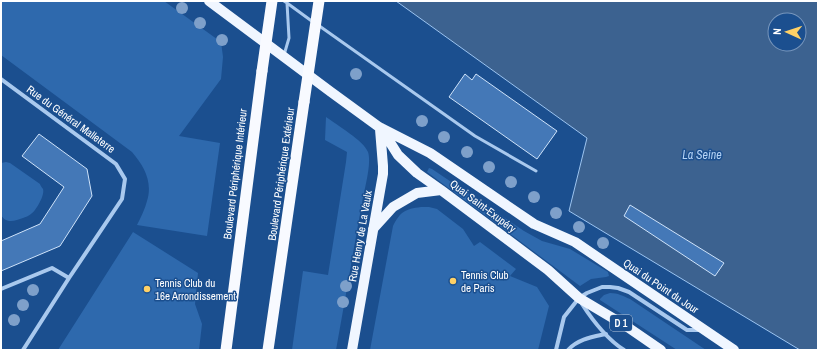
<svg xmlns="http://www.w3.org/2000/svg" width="819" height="351" font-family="'Archivo Narrow',sans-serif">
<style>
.green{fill:#2e69ad}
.water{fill:#3c6290;stroke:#9cc4f0;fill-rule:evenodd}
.building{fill:#4478b7;stroke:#cfe3fa}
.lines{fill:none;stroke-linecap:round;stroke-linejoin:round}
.service{stroke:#a9c9ee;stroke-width:3}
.minor{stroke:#a9c9ee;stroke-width:4}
.primary{stroke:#f0f6ff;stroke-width:10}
.trunk{stroke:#f8faff;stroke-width:11}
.trunk-bridge{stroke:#f8faff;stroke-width:11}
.tree{fill:#7ea0ca}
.poi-dot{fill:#ffd166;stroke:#1b4f8f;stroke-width:1.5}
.labels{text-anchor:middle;stroke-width:3;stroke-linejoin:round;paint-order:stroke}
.shield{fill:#1b4f8f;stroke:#bbcadd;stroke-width:1}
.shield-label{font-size:10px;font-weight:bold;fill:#fff}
.street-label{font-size:11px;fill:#fff;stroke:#1b4f8f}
.poi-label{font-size:11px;fill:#fff;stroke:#1b4f8f;text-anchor:start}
.water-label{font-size:12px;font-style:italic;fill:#b5d3f5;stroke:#1b4f8f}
</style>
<rect width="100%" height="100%" fill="#1b4f8f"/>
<path class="green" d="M 1,1 L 164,1 L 221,42 L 223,57 L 221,79 L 179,136 L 220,143 L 207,236 L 137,225 C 141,217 145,209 147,201 C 153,182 144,166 132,152 L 1,55 Z
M 326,117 C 337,125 364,141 368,152 C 372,164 364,190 362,203 C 353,252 345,301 336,350 L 292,350 L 303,271 L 328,275 L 346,162 L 347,152 L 325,140 Z
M 6,162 L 10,163 L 40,184 C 40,185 43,189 43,189 C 45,195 36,211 31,214 C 29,216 25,217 23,218 C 15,221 6,224 1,215 L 1,163 Z
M 429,168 L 432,169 L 524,231 L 542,241 L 570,249 L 608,272 L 609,276 L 606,277 L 591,279 L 580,286 L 427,172 Z
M 421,207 L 429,207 L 437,209 L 463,229 L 474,246 L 480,242 L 516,269 L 510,276 L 537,287 L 549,306 L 538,350 L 370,350 L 393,226 C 400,212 405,209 421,207 Z
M 133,232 L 198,273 L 195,304 L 202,324 L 199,350 L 58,350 Z
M 610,293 C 618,293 623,296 630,299 L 706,350 L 677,350 L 600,300 L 600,299 L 604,295 Z"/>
<path class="water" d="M 396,1 L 818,1 L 818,350 L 800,350 L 569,211 L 587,138 ZM 775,20 L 799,20 L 799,44 L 775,44 Z"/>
<path class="building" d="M 465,74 L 472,80 L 476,74 L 557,131 L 537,159 L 449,97 Z
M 39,134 L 87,169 L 92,196 L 60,246 L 1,271 L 1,241 L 40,224 L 64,187 L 22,156 Z
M 630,205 L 724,263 L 715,276 L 624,216 Z"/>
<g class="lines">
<path class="service" d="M 287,3 L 313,22
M 318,25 L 475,136 L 536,171
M 284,55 L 289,38 L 287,3 L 284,1"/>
<path class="minor" d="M 1,79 L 116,164 L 125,179 L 122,199 L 69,278 L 23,350
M 1,289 L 52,268 L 69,278
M 582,304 C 593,321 607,339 624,350
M 556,350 L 564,317 L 579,298 L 587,293 L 602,287 L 610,287 L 618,288 L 629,292 L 687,330 L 701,330
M 568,350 C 578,339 592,337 606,334"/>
<path class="primary" d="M 209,1 L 331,92 L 379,127 L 430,153 L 534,224 L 575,242 L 734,350
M 381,128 L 398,155 L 417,173 L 441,190 L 548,270 L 579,298 L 626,326 L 661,350
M 373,229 L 393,207 L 417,193 L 441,190
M 352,350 L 383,174 L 383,166 L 380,129"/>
<path class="trunk" d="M 226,350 L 262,71
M 268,350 L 304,102"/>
<path class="trunk-bridge" d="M 262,71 L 272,1
M 304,102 L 319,1"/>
</g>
<g class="tree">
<circle cx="182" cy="8" r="6"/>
<circle cx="200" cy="23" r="6"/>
<circle cx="222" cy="40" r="6"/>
<circle cx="356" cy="74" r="6"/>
<circle cx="422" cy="121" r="6"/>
<circle cx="444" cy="137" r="6"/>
<circle cx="467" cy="152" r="6"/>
<circle cx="489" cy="167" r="6"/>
<circle cx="511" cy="182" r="6"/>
<circle cx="534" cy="197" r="6"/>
<circle cx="556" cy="213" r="6"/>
<circle cx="579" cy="227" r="6"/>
<circle cx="603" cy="243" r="6"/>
<circle cx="346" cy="286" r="6"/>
<circle cx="33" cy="290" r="6"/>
<circle cx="343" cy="302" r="6"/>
<circle cx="23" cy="305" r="6"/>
<circle cx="14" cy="320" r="6"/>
</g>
<g class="poi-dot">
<circle cx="453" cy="281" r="4"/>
<circle cx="147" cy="289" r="4"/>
</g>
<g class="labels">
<rect class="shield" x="610" y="315" width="22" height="16" rx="3"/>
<g class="shield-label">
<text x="621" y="327">D 1</text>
</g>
<g class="street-label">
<text transform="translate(71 119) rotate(36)" y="4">Rue du Général Malleterre</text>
<text transform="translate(235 174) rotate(-83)" y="4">Boulevard Périphérique Intérieur</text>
<text transform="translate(281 174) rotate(-82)" y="4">Boulevard Périphérique Extérieur</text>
<text transform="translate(483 206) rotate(37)" y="4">Quai Saint-Exupéry</text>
<text transform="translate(360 236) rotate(-80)" y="4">Rue Henry de La Vaulx</text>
<text transform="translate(661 286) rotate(34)" y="4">Quai du Point du Jour</text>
</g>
<g class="poi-label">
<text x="461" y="279">Tennis Club<tspan x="461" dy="13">de Paris</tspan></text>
<text x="155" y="287">Tennis Club du<tspan x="155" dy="13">16e Arrondissement</tspan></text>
</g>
<g class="water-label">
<text x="702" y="159">La Seine</text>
</g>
</g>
<rect width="819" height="351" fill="none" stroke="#ffffff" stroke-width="4"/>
<g transform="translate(787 32) rotate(273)"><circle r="19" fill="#1b4f8f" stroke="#7695bc"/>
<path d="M0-3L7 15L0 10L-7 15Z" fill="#ffd166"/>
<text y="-6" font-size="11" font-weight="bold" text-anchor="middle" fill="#ffffff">N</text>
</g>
</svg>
